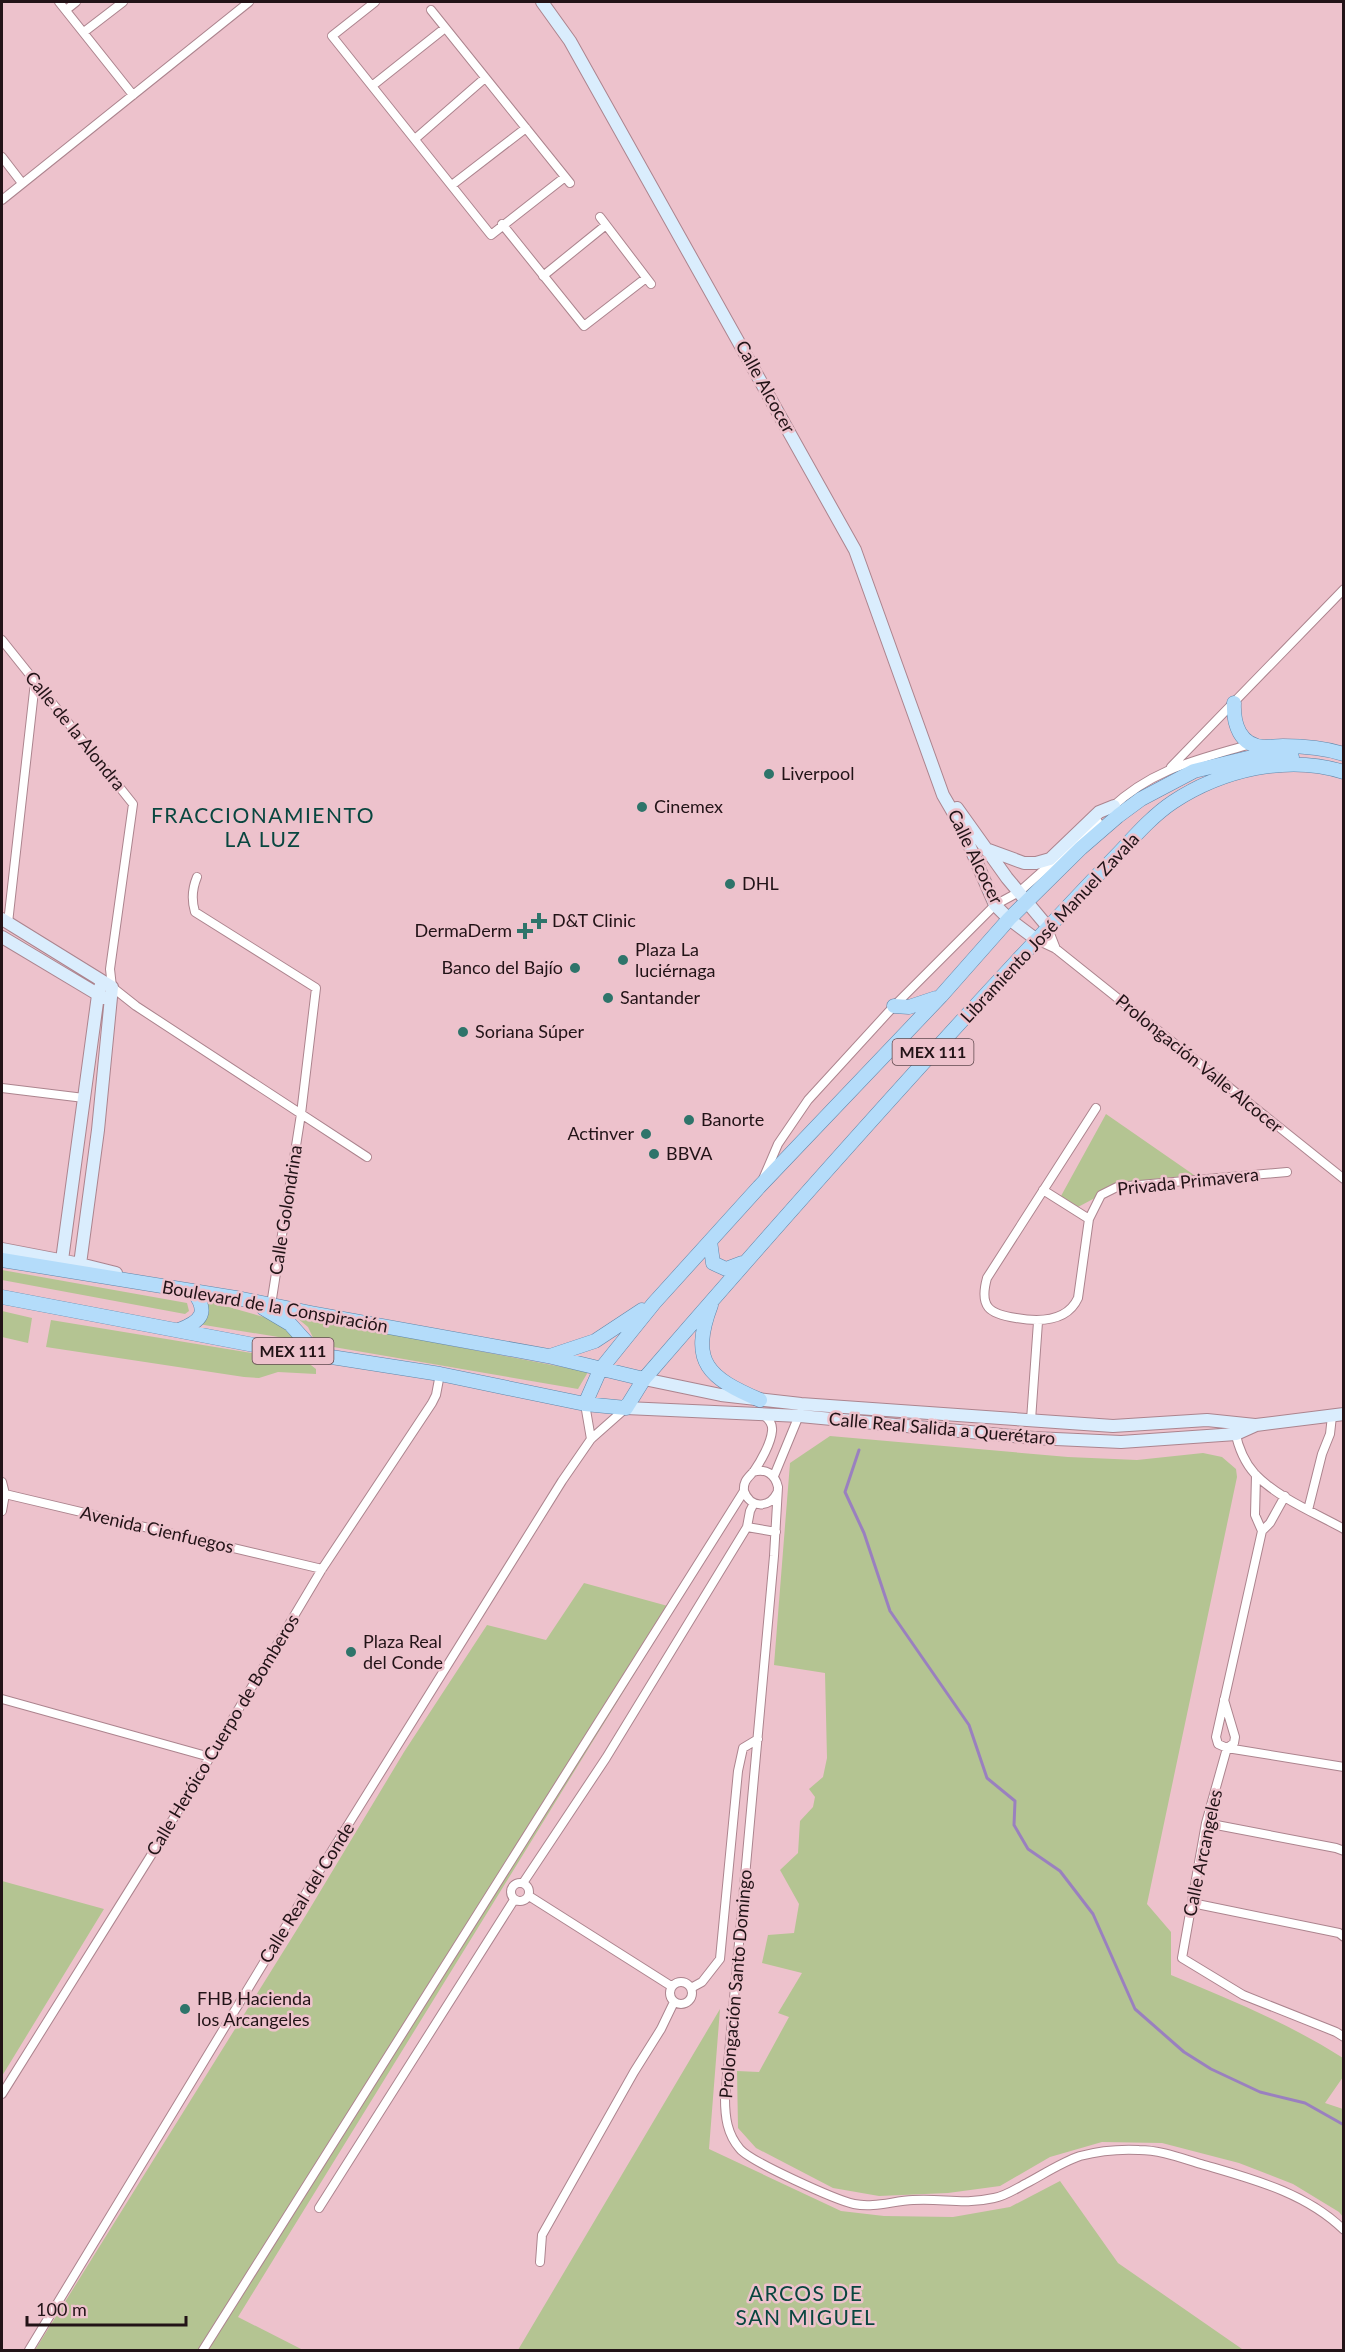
<svg xmlns="http://www.w3.org/2000/svg" width="1345" height="2352" font-family="Lato,sans-serif">
<style>
.green{fill:#b4c492}
.lines{fill:none;stroke-linecap:round;stroke-linejoin:round}
.stream{stroke:#9a80bf;stroke-width:3}
.street-casing{stroke:#ac848e;stroke-width:10}
.secondary-casing{stroke:#ac848e;stroke-width:14}
.primary-casing{stroke:#6086a9;stroke-width:15}
.street{stroke:#fff;stroke-width:8}
.secondary{stroke:#daedfd;stroke-width:12}
.primary{stroke:#b4dcfa;stroke-width:14}
.poi-dot{fill:#2e746a;stroke:#edc2cc;stroke-width:2}
.labels{text-anchor:middle;stroke-width:5;stroke-linejoin:round;paint-order:stroke}
.shield{fill:#edc2cc;stroke:#5f484d;stroke-width:1.5}
.shield-label{font-size:16px;font-weight:bold;fill:#221317}
.street-label{font-size:18px;fill:#221317;stroke:#edc2cc}
.poi-label{font-size:18px;fill:#221317;stroke:#edc2cc;text-anchor:start}
.quarter-label{font-size:21px;letter-spacing:1.5px;fill:#08463f;stroke:#edc2cc}
</style>
<rect width="100%" height="100%" fill="#edc2cc"/>
<path class="green" d="M 1106,1114 L 1194,1175 L 1125,1182 L 1078,1207 L 1061,1196 Z
M 2,1270 L 187,1303 L 189,1311 L 185,1314 L 2,1280 Z
M 204,1300 L 274,1320 L 303,1341 L 198,1324 Z
M 2,1311 L 32,1318 L 28,1343 L 2,1337 Z
M 290,1312 L 386,1333 L 588,1372 L 578,1389 L 316,1344 L 308,1327 Z
M 51,1320 L 307,1362 L 316,1369 L 316,1374 L 278,1372 L 259,1378 L 244,1377 L 46,1347 Z
M 830,1436 L 1068,1457 L 1137,1460 L 1203,1453 L 1222,1457 L 1236,1469 L 1237,1477 L 1147,1904 L 1171,1932 L 1171,1975 C 1229,1999 1290,2024 1343,2058 L 1343,2077 L 1325,2103 L 1343,2109 L 1343,2217 L 1339,2212 L 1293,2184 L 1239,2163 L 1162,2143 L 1102,2142 L 1050,2157 L 1000,2186 L 948,2193 L 879,2196 L 833,2188 L 756,2148 L 738,2128 L 737,2071 L 759,2072 L 789,2017 L 778,2013 L 802,1973 L 762,1963 L 768,1935 L 794,1933 L 799,1904 L 780,1870 L 798,1853 L 800,1821 L 813,1807 L 815,1797 L 809,1789 L 823,1777 L 827,1758 L 825,1673 L 774,1665 L 790,1463 Z
M 584,1583 L 675,1608 L 238,2317 L 303,2350 L 35,2350 L 306,1915 L 404,1752 L 487,1625 L 546,1640 Z
M 2,1881 L 104,1909 L 2,2076 Z
M 720,2009 L 709,2149 L 841,2211 L 884,2216 L 953,2217 L 1010,2207 L 1060,2181 L 1118,2263 L 1242,2349 L 518,2350 Z"/>
<g class="lines">
<path class="stream" d="M 859,1450 L 845,1492 L 864,1533 L 890,1611 L 969,1725 L 987,1778 L 1015,1801 L 1014,1825 L 1028,1849 L 1060,1871 L 1093,1914 L 1135,2009 L 1184,2052 L 1211,2069 L 1260,2092 L 1305,2103 L 1344,2125"/>
<defs>
<path id="street" d="M 59,2 L 133,95
M 375,2 L 332,36 L 491,235 L 565,177
M 66,10 L 76,2
M 431,10 L 570,183
M 84,32 L 123,2
M 372,86 L 445,28
M 415,139 L 485,78
M 2,157 L 22,183
M 452,185 L 526,128
M 2,200 L 249,2
M 600,217 L 651,284
M 502,224 L 584,326 L 646,278
M 543,276 L 606,225
M 2,640 L 133,804 L 110,969 L 112,987 L 136,1006 L 367,1157
M 1171,767 L 1344,589
M 1111,808 C 1154,768 1197,760 1251,744
M 197,877 C 192,889 191,899 195,912 L 316,988 L 301,1114 L 271,1305
M 8,923 L 35,682
M 1047,926 L 1056,949
M 1037,940 L 1056,949 L 1344,1179
M 2,1088 L 84,1098
M 1096,1108 L 987,1278 C 979,1307 989,1314 1016,1318 C 1039,1322 1067,1322 1078,1298 L 1089,1219 L 1101,1195 L 1117,1187 L 1287,1172
M 763,1179 L 778,1144 L 808,1100 L 894,1006 L 995,905 L 1019,892 L 1098,822
M 1043,1190 L 1089,1219
M 585,1404 L 591,1439
M 1031,1420 L 1038,1322
M 1235,1431 C 1238,1446 1245,1463 1255,1474 C 1278,1498 1315,1513 1344,1529
M 753,1472 C 766,1468 775,1474 778,1487 L 774,1556 L 725,2098 C 725,2117 727,2134 740,2149 C 751,2162 836,2200 854,2204 C 874,2208 893,2201 913,2200 C 943,2198 963,2205 994,2198 C 1006,2196 1017,2188 1027,2183 C 1044,2174 1062,2162 1080,2156 C 1099,2151 1120,2149 1139,2150 C 1160,2150 1181,2158 1201,2164 C 1252,2179 1305,2192 1344,2230
M 1256,1475 L 1255,1515 L 1262,1531 L 1216,1737 L 1218,1744 L 1227,1748 L 1344,1767
M 774,1476 L 800,1413
M 2,1482 L 5,1494 L 322,1569
M 744,1491 C 750,1508 769,1509 777,1493
M 1308,1510 L 1322,1454 L 1330,1434 L 1332,1416
M 2,1511 L 5,1494
M 747,1527 L 776,1532
M 1262,1531 L 1270,1523 L 1285,1496
M 2,1699 L 210,1757
M 1224,1700 L 1235,1737 L 1234,1743 L 1227,1748 L 1206,1823 L 1182,1958 L 1243,1995 L 1336,2032 L 1344,2037
M 1206,1823 L 1336,1848 L 1344,1851
M511 1892a9 9 0 1 1 18 0a9 9 0 1 1-18 0Z
M 523,1883 L 606,1758 L 747,1527 L 750,1511 L 754,1503
M 529,1896 L 671,1986
M 1192,1903 L 1339,1933 L 1344,1937
M670 1993a11 11 0 1 1 22 0a11 11 0 1 1-22 0Z
M 691,1988 L 702,1982 L 720,1959 L 738,1771 L 743,1748 L 758,1739
M 2,2094 L 160,1841 L 322,1569 L 432,1403 L 436,1395 L 440,1374
M 319,2208 L 514,1900
M 540,2262 L 542,2235 L 634,2072 L 661,2029 L 674,2002
M 29,2350 L 323,1865 L 562,1481 L 591,1439 L 626,1408
M 203,2350 L 744,1491 C 743,1481 748,1478 754,1471 C 761,1461 771,1443 772,1431 C 773,1423 768,1419 763,1414"/>
<path id="secondary" d="M 542,2 L 570,41 L 855,550 L 943,795 L 961,826 L 995,905 L 1009,919 L 1037,940
M 957,808 L 1007,878 L 1047,926
M 989,850 L 1024,863 L 1036,863 L 1050,859 L 1099,812 L 1114,806
M 2,919 L 112,987 L 98,1130 L 80,1264
M 2,937 L 104,998
M 2,1249 L 80,1264 L 116,1273
M 62,1260 L 98,995 L 102,981
M 644,1379 L 721,1395 L 801,1404 L 1113,1426 L 1207,1420 L 1255,1425
M 626,1408 L 800,1416 L 1034,1438 L 1121,1442 L 1236,1434 L 1256,1425 L 1344,1414"/>
<path id="primary" d="M 1234,703 C 1233,724 1240,746 1264,747 C 1271,747 1277,746 1283,746 C 1302,746 1325,748 1344,754
M 894,1006 L 909,1007 L 936,998
M 710,1241 L 713,1263 L 726,1269 L 742,1263
M 2,1260 L 242,1299 L 311,1313 L 548,1356 L 644,1379
M 2,1297 L 254,1345 L 440,1374 L 585,1404 L 626,1408 L 644,1379 C 765,1239 888,1100 1014,964 C 1048,928 1082,891 1117,855 C 1134,837 1152,816 1173,802 C 1222,770 1287,754 1344,772
M 711,1305 C 689,1363 709,1378 760,1400
M 263,1308 L 290,1324 L 318,1355
M 179,1330 C 202,1321 209,1312 193,1291
M 550,1356 L 595,1341 L 642,1310
M 585,1404 L 600,1370 L 654,1303 L 759,1187 L 941,996 L 1009,919 L 1081,848 L 1118,816 L 1141,799 L 1194,771 L 1252,757 L 1292,757"/>
</defs>
<use href="#street" class="street-casing"/>
<use href="#secondary" class="secondary-casing"/>
<use href="#primary" class="primary-casing"/>
<use href="#street" class="street"/>
<use href="#secondary" class="secondary"/>
<use href="#primary" class="primary"/>
</g>
<g class="poi-dot">
<circle cx="769" cy="774" r="6"/>
<circle cx="642" cy="807" r="6"/>
<circle cx="730" cy="884" r="6"/>
<path d="M536 912h6v6h6v6h-6v6h-6v-6h-6v-6h6z"/>
<path d="M522 922h6v6h6v6h-6v6h-6v-6h-6v-6h6z"/>
<circle cx="623" cy="960" r="6"/>
<circle cx="575" cy="968" r="6"/>
<circle cx="608" cy="998" r="6"/>
<circle cx="463" cy="1032" r="6"/>
<circle cx="689" cy="1120" r="6"/>
<circle cx="646" cy="1134" r="6"/>
<circle cx="654" cy="1154" r="6"/>
<circle cx="351" cy="1652" r="6"/>
<circle cx="185" cy="2009" r="6"/>
</g>
<g class="labels">
<g class="shield">
<rect x="892.5" y="1039" width="81" height="26" rx="4.5"/>
<rect x="252.5" y="1338" width="81" height="26" rx="4.5"/>
</g>
<g class="shield-label">
<text x="933" y="1058">MEX 111</text>
<text x="293" y="1357">MEX 111</text>
</g>
<g class="street-label">
<text transform="translate(765 387) rotate(61)" y="6">Calle Alcocer</text>
<text transform="translate(75 731) rotate(51)" y="6">Calle de la Alondra</text>
<text transform="translate(975 857) rotate(64)" y="6">Calle Alcocer</text>
<text transform="translate(1050 928) rotate(-47)" y="6">Libramiento José Manuel Zavala</text>
<text transform="translate(1199 1064) rotate(39)" y="6">Prolongación Valle Alcocer</text>
<text transform="translate(1188 1182) rotate(-6)" y="6">Privada Primavera</text>
<text transform="translate(286 1210) rotate(-81)" y="6">Calle Golondrina</text>
<text transform="translate(275 1307) rotate(10)" y="6">Boulevard de la Conspiración</text>
<text transform="translate(942 1429) rotate(5)" y="6">Calle Real Salida a Querétaro</text>
<text transform="translate(157 1530) rotate(13)" y="6">Avenida Cienfuegos</text>
<text transform="translate(223 1735) rotate(-59)" y="6">Calle Heróico Cuerpo de Bomberos</text>
<text transform="translate(1203 1853) rotate(-78)" y="6">Calle Arcangeles</text>
<text transform="translate(307 1893) rotate(-58)" y="6">Calle Real del Conde</text>
<text transform="translate(736 1984) rotate(-85)" y="6">Prolongación Santo Domingo</text>
</g>
<g class="poi-label">
<text x="781" y="780">Liverpool</text>
<text x="654" y="813">Cinemex</text>
<text x="742" y="890">DHL</text>
<text x="552" y="927">D&amp;T Clinic</text>
<text x="512" y="937" text-anchor="end">DermaDerm</text>
<text x="635" y="956">Plaza La<tspan x="635" dy="21">luciérnaga</tspan></text>
<text x="563" y="974" text-anchor="end">Banco del Bajío</text>
<text x="620" y="1004">Santander</text>
<text x="475" y="1038">Soriana Súper</text>
<text x="701" y="1126">Banorte</text>
<text x="634" y="1140" text-anchor="end">Actinver</text>
<text x="666" y="1160">BBVA</text>
<text x="363" y="1648">Plaza Real<tspan x="363" dy="21">del Conde</tspan></text>
<text x="197" y="2005">FHB Hacienda<tspan x="197" dy="21">los Arcangeles</tspan></text>
</g>
<g class="quarter-label">
<text x="263" y="823">FRACCIONAMIENTO<tspan x="263" dy="24">LA LUZ</tspan></text>
<text x="806" y="2301">ARCOS DE<tspan x="806" dy="24">SAN MIGUEL</tspan></text>
</g>
</g>
<rect width="1345" height="2352" fill="none" stroke="#221317" stroke-width="6"/>
<path d="M27 2316v9h159v-9" fill="none" stroke="#221317" stroke-width="3"/>
<text x="36" y="2316" font-size="18" fill="#221317" stroke="#edc2cc" stroke-width="4.5" paint-order="stroke">100 m</text>
</svg>
